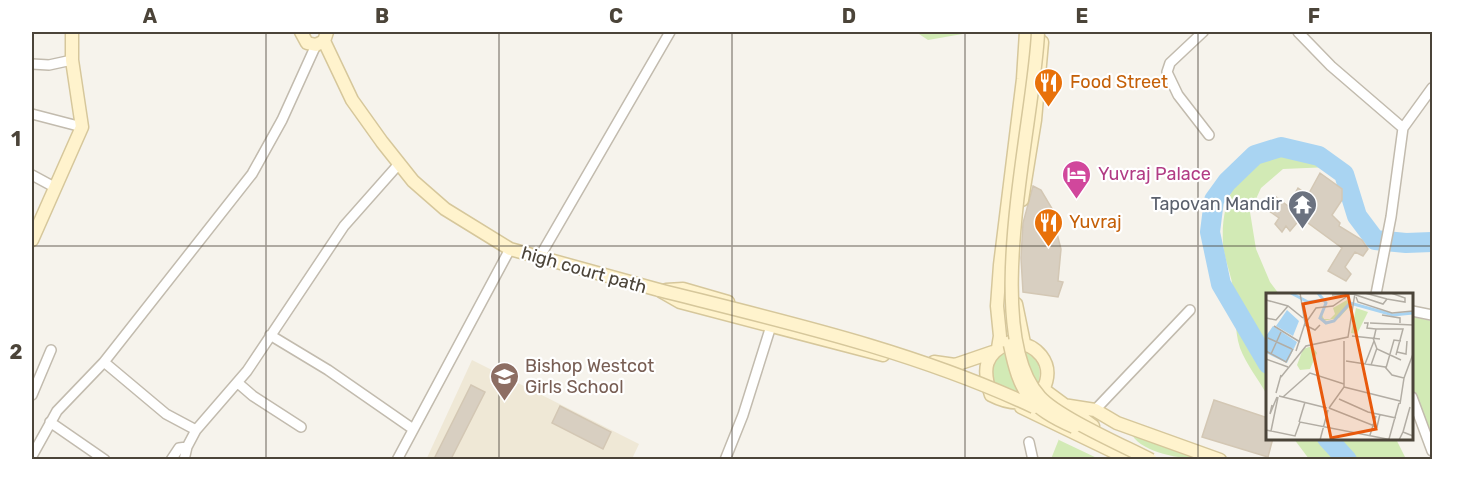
<svg xmlns="http://www.w3.org/2000/svg" width="1464" height="491" font-family="Rubik,sans-serif">
<style>
.education{fill:#efe8d6}
.green{fill:#d2eab5}
.lines{fill:none;stroke-linecap:round;stroke-linejoin:round}
.river{stroke:#a9d4f2;stroke-width:20}
.building{fill:#d8cfc1;stroke:#d3c7b4;stroke-width:1.5}
.street-casing{stroke:#c2bbae;stroke-width:12}
.secondary-casing{stroke:#d6c79b;stroke-width:15}
.street{stroke:#fff;stroke-width:9}
.secondary{stroke:#fff3cd;stroke-width:12}
.secondary-bridge-casing{stroke:#d6c79b;stroke-width:15;stroke-linecap:butt}
.secondary-bridge{stroke:#fff3cd;stroke-width:12}
.grid{fill:none;stroke:#4b4439;stroke-width:1.5;stroke-opacity:0.55}
.labels{text-anchor:middle;stroke-width:4.5;stroke-linejoin:round;paint-order:stroke}
.food-label{font-size:18px;fill:#c56008;stroke:#fff;text-anchor:start}
.hotel-label{font-size:18px;fill:#b23c85;stroke:#fff;text-anchor:start}
.worship-label{font-size:18px;fill:#5b616d;stroke:#fff;text-anchor:end}
.street-label{font-size:18px;fill:#4b4439;stroke:#fff}
.education-label{font-size:18px;fill:#785e54;stroke:#fff;text-anchor:start}
.inset-river{fill:none;stroke:#a9d4f2;stroke-width:3}
.inset-road{fill:none;stroke:#b2ada4;stroke-width:1.5}
.view{fill:#e8590c;fill-opacity:0.15;stroke:#e8590c;stroke-width:3}
.inset-edge{fill:none;stroke:#4b4439;stroke-width:3}
.neatline{fill:none;stroke:#4b4439;stroke-width:2}
.grid-label{font-size:20px;text-anchor:middle;font-weight:bold;fill:#4b4439}
</style>
<rect width="100%" height="100%" fill="#f6f3ec"/>
<path class="education" d="M 472,360 L 639,444 L 632,459 L 426,460 Z"/>
<path class="green" d="M 916,32 L 974,32 L 928,40 Z
M 1295,153 L 1317,158 L 1330,167 L 1283,169 L 1261,188 L 1250,212 L 1256,249 L 1270,282 L 1279,294 L 1268,294 L 1267,395 C 1259,380 1246,364 1240,348 C 1234,330 1236,307 1233,288 C 1231,273 1224,259 1223,244 C 1220,193 1243,156 1295,153 Z
M 1412,317 L 1432,321 L 1432,442 L 1412,385 Z
M 1008,350 L 1026,352 C 1043,362 1043,377 1033,393 L 1005,397 L 991,379 C 991,365 995,356 1008,350 Z
M 1132,435 L 1201,459 C 1181,459 1143,453 1132,435 Z
M 1059,439 L 1059,440 L 1099,459 L 1051,459 Z
M 1294,439 L 1396,439 L 1406,459 L 1309,459 Z"/>
<g class="lines">
<path class="river" d="M 1268,364 L 1221,284 L 1210,232 L 1214,200 L 1227,182 L 1255,155 L 1281,147 L 1319,156 L 1344,174 L 1357,216 L 1375,240 L 1406,243 L 1432,242
M 1327,438 L 1347,460"/>
</g>
<path class="building" d="M 1320,173 L 1342,189 L 1342,200 L 1332,215 L 1340,223 L 1339,226 L 1362,240 L 1368,249 L 1363,256 L 1355,252 L 1345,267 L 1351,274 L 1346,281 L 1328,271 L 1342,248 L 1301,218 L 1290,231 L 1286,226 L 1282,232 L 1275,224 L 1279,218 L 1269,211 L 1276,197 L 1288,206 L 1298,188 L 1308,195 Z
M 1033,186 L 1041,190 L 1054,212 L 1054,222 L 1061,249 L 1058,281 L 1063,282 L 1058,297 L 1023,292 L 1021,258 L 1023,223 Z
M 471,385 L 485,392 L 451,459 L 434,459 Z
M 1214,400 L 1268,418 L 1268,438 L 1273,438 L 1268,457 L 1202,437 Z
M 560,406 L 611,432 L 603,449 L 552,423 Z"/>
<g class="lines">
<defs>
<path id="street" d="M 1203,32 L 1170,63 L 1167,72 L 1178,95 L 1209,135
M 1298,32 L 1331,66 L 1403,128 L 1391,217 L 1376,294
M 32,64 L 49,65 L 72,60
M 32,114 L 82,127
M 1403,128 L 1432,88
M 32,175 L 56,188
M 539,258 L 670,32
M 1412,311 L 1432,315
M 270,335 L 328,370 L 413,429
M 104,362 L 166,414 L 196,430
M 238,383 L 253,396 L 301,427
M 32,395 L 51,350
M 1412,397 L 1432,451
M 1095,410 L 1190,310
M 50,422 L 105,460
M 1029,442 L 1033,460
M 32,456 L 57,411 L 104,362 L 252,174 L 282,120 L 316,45
M 171,460 L 179,448 L 187,447
M 184,460 L 187,447 L 196,430 L 247,371 L 344,226 L 398,165
M 397,460 L 510,249
M 725,460 L 743,415 L 771,326"/>
<path id="secondary" d="M 301,32 L 307,43 L 316,45 L 324,41 L 327,32
M 324,41 L 352,100 L 382,142 L 413,181 L 445,209 L 510,249 L 659,290 L 680,302 L 883,355
M 1022,200 L 1035,120 L 1042,42
M 32,240 L 82,127 L 72,60 L 72,32
M 666,290 L 683,289 L 728,302
M 1016,304 L 1024,343
M 1010,342 C 1070,344 1053,427 991,395 C 982,369 984,354 1010,342 Z
M 998,348 L 1000,336 L 997,306 L 1000,265 L 1023,79 L 1026,32
M 934,362 L 955,365 L 993,352
M 1043,389 L 1093,426
M 1063,405 L 1095,410 L 1117,423 L 1220,460
M 1021,407 L 1131,460"/>
</defs>
<use href="#street" class="street-casing"/>
<use href="#secondary" class="secondary-casing"/>
<use href="#street" class="street"/>
<use href="#secondary" class="secondary"/>
<defs>
<path id="secondary-bridge" d="M 1038,32 C 1035,118 979,331 1040,397 C 1058,417 1124,446 1151,460
M 659,290 C 786,322 915,351 1034,407
M 1010,345 C 1020,393 1029,407 1074,427"/>
</defs>
<use href="#secondary-bridge" class="secondary-bridge-casing"/>
<use href="#secondary-bridge" class="secondary-bridge"/>
</g>
<path class="grid" d="M 266,32 L 266,460M 499,32 L 499,460M 732,32 L 732,460M 965,32 L 965,460M 1198,32 L 1198,460M 32,246 L 1432,246"/>
<defs>
<symbol id="restaurant-pin" viewBox="-11 -11 22 30"><path d="M0 17L-7.5 6A9.5 9.5 0 1 1 7.5 6Z" fill="#e8710a" stroke="#fff"/><path d="M-5-6h1v4h1v-4h1v4h1v-4h1v5L-1.5 .5V6h-2V.5L-5-1ZM5-6V6H3V1.5H1.5Q1.5-4 5-6Z" fill="#fff"/></symbol>
<symbol id="hotel-pin" viewBox="-11 -11 22 30"><path d="M0 17L-7.5 6A9.5 9.5 0 1 1 7.5 6Z" fill="#d1479c" stroke="#fff"/><path d="M-6-4.5h1.5V1H6V5H4.5V3h-9V5H-6ZM-4 0a1.8 1.8 0 1 1 3.6 0ZM.5 0V-2.5h3Q6-2.5 6 0Z" fill="#fff"/></symbol>
<symbol id="temple-pin" viewBox="-11 -11 22 30"><path d="M0 17L-7.5 6A9.5 9.5 0 1 1 7.5 6Z" fill="#6b7280" stroke="#fff"/><path d="M0-6L5-2H3V0L6.5 2.5H4V6H1.5V3h-3V6H-4V2.5H-6.5L-3 0V-2H-5Z" fill="#fff"/></symbol>
<symbol id="school-pin" viewBox="-11 -11 22 30"><path d="M0 17L-7.5 6A9.5 9.5 0 1 1 7.5 6Z" fill="#8d6e63" stroke="#fff"/><path d="M0-5L7-2L0 1L-7-2ZM-4 1L0 2.5L4 1V4Q0 6-4 4Z" fill="#fff"/></symbol>
</defs>
<g fill-rule="evenodd">
<use href="#restaurant-pin" x="1032" y="66" width="33" height="45"/>
<use href="#hotel-pin" x="1060" y="158" width="33" height="45"/>
<use href="#temple-pin" x="1286" y="188" width="33" height="45"/>
<use href="#restaurant-pin" x="1032" y="206" width="33" height="45"/>
<use href="#school-pin" x="488" y="360" width="33" height="45"/>
</g>
<g class="labels">
<g class="food-label">
<text x="1070" y="88">Food Street</text>
<text x="1069" y="228">Yuvraj</text>
</g>
<g class="hotel-label">
<text x="1098" y="180">Yuvraj Palace</text>
</g>
<g class="worship-label">
<text x="1282" y="210">Tapovan Mandir</text>
</g>
<g class="street-label">
<text transform="translate(584 270) rotate(16)" y="6">high court path</text>
</g>
<g class="education-label">
<text x="525" y="372">Bishop Westcot<tspan x="525" dy="21">Girls School</tspan></text>
</g>
</g>
<g transform="translate(1266 293)">
<rect width="147" height="147" fill="#f6f3ec"/>
<path d="M 81,7 L 84,13 L 73,25 L 56,28 L 55,20 L 58,26 L 64,26 L 69,21 L 67,15 ZM 90,15 L 102,19 L 91,41 L 85,40 ZM 46,53 L 51,60 L 44,76 L 34,77 L 31,72 L 37,56 Z" fill="#d2eab5"/>
<path d="M 21,17 L 33,28 L 27,43 L 10,33 ZM 7,33 L 31,49 L 21,70 L 0,60 L 0,43 Z" fill="#a9d4f2"/>
<path class="inset-river" d="M 25,0 L 42,9 L 59,7M 52,0 L 60,10 L 54,25 L 60,30 L 68,28 L 84,10 L 127,22 L 147,20"/>
<path class="inset-road" d="M 99,0 L 121,6M 66,2 L 87,1 L 117,11 L 121,6 L 139,9 L 139,5 L 125,0M 90,4 L 92,9 L 126,20 L 147,18M 0,7 L 22,13 L 37,25M 116,22 L 134,25 L 134,30M 0,25 L 10,27 L 22,13M 98,30 L 102,30 L 101,35 L 110,36M 104,30 L 147,32M 39,31 L 50,15 L 67,13 L 83,2M 39,32 L 49,37 L 54,32M 8,33 L 34,49M 86,43 L 114,46M 2,45 L 26,56M 107,45 L 111,56 L 135,67M 108,45 L 110,36 L 137,36 L 130,62M 0,58 L 20,69 L 27,56M 30,58 L 39,30 L 34,0M 131,59 L 140,61 L 141,48M 5,61 L 15,39M 0,66 L 22,74M 80,68 L 119,74 L 126,82 L 138,85 L 134,111M 99,71 L 108,48M 105,72 L 111,55M 120,75 L 128,47 L 135,48M 15,84 L 40,53 L 82,44 L 89,0M 138,85 L 147,61M 78,94 L 134,108M 10,100 L 15,82M 13,103 L 61,115M 17,104 L 44,80 L 78,91M 73,106 L 102,119 L 130,125M 6,112 L 4,121 L 11,104M 63,115 L 111,134 L 114,121M 63,115 L 78,94 L 78,48M 33,129 L 39,109M 0,137 L 29,143 L 34,129 L 126,147M 5,138 L 12,104M 137,139 L 144,114M 104,142 L 110,123M 123,146 L 133,110M 54,147 L 62,117M 133,147 L 137,139 L 147,143"/>
<path class="view" d="M 82,2 L 110,136 L 65,145 L 37,11 Z"/>
<rect width="147" height="147" class="inset-edge"/>
</g>
<rect width="1464" height="491" fill="none" stroke="#ffffff" stroke-width="66"/>
<rect x="33" y="33" width="1398" height="425" class="neatline"/>
<g class="grid-label">
<text x="150" y="23">A</text>
<text x="382" y="23">B</text>
<text x="616" y="23">C</text>
<text x="849" y="23">D</text>
<text x="1082" y="23">E</text>
<text x="1314" y="23">F</text>
<text x="16" y="146">1</text>
<text x="16" y="359">2</text>
</g>
</svg>
